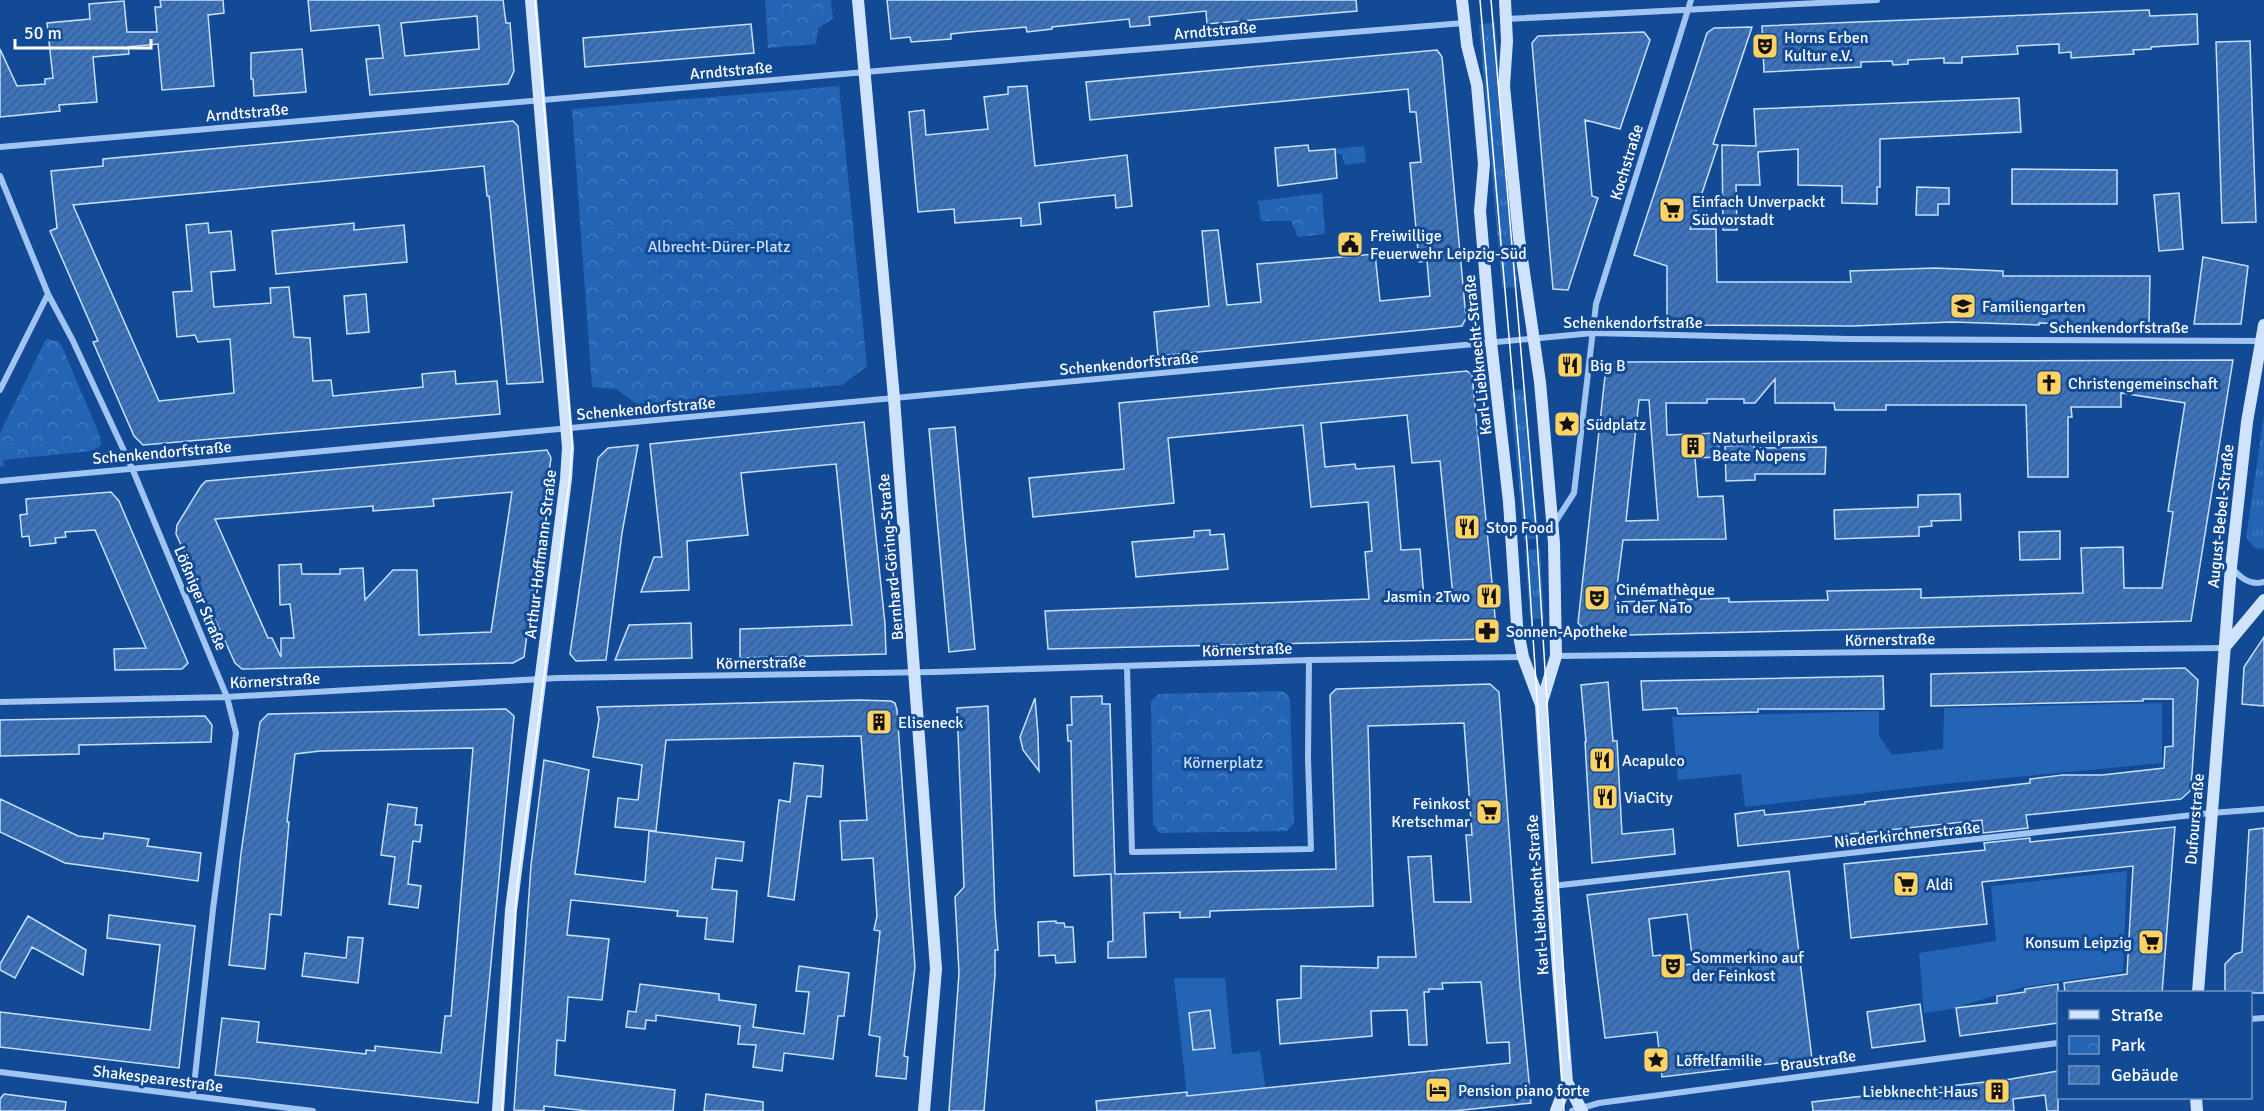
<svg xmlns="http://www.w3.org/2000/svg" width="2264" height="1111" font-family="Signika,sans-serif">
	<style>
		.grass { fill: url(#grass-tufts) }
		.park { fill: url(#park-crowns) }
		.garden { fill: #2464b5 }
		.building { fill: url(#building-hatch); stroke: #c9e0fd; stroke-width: 1.5; fill-rule: evenodd }
		.lines { fill: none; stroke-linecap: round; stroke-linejoin: round }
		.street { stroke: #a1c5f3; stroke-width: 6 }
		.secondary { stroke: #d0e3fd; stroke-width: 12 }
		.tram { stroke: #fff; stroke-width: 1.5 }
		.labels { text-anchor: middle; stroke-width: 6; stroke-linejoin: round; paint-order: stroke }
		.street-label { font-size: 16px; fill: #fff; stroke: #124a95 }
		.poi-label { font-size: 16px; fill: #fff; stroke: #124a95; text-anchor: start }
		.park-label { font-size: 16px; fill: #c9e0fd; stroke: #124a95 }
	</style>
	<defs>
		<pattern id="grass-tufts" width="24" height="20" patternUnits="userSpaceOnUse" patternTransform="scale(1.5)"><rect width="24" height="20" fill="#2464b5"/><path d="M3 7l-1-3M5 7V3M7 7l1-3M15 17l-1-3M17 17v-4M19 17l1-3" fill="none" stroke="#457bc0"/></pattern>
		<pattern id="park-crowns" width="20" height="18" patternUnits="userSpaceOnUse" patternTransform="scale(1.5)"><rect width="20" height="18" fill="#2464b5"/><path d="M2 6a3 3 0 1 1 6 0M12 15a3 3 0 1 1 6 0" fill="none" stroke="#457bc0"/></pattern>
		<pattern id="building-hatch" width="6" height="6" patternUnits="userSpaceOnUse" patternTransform="scale(1.5)"><rect width="6" height="6" fill="#3a73be"/><path d="M-1 1l2-2M0 6l6-6M5 7l2-2" fill="none" stroke="#445e7f"/></pattern>
	</defs>
	<rect width="100%" height="100%" fill="#124a95"/>
	<!-- grass -->
	<path class="grass" d="M1495 23 1518 287 1502 288 1479 24Z
		M1364 146 1366 162 1345 165 1342 154H1335V149Z
		M1525 389 1539 538 1524 540 1510 390Z
		M2264 415V549L2255 548 2246 538Z
		M1540 549 1544 619H1530L1525 550Z"/>
	<!-- park -->
	<path class="park" d="M765 0H831L833 18 818 29 816 44 768 48Z
		M839 86 867 366 842 385 637 404 616 389 592 387 572 109Z
		M1322 193 1325 234 1298 237 1291 221H1261L1258 201Z
		M46 339 57 341 61 344 100 436 101 446 91 451 3 460 4 466H0V433Z
		M1283 691 1290 698 1294 823 1287 831 1160 833 1153 825 1151 701 1159 694Z"/>
	<!-- garden -->
	<path class="garden" d="M2162 703V763L1934 785 1745 807 1741 774 1678 780 1672 717 1879 711V736L1892 755 1943 749 1944 708Z
		M2127 871 2123 972 2023 987 1951 1009 1924 1013 1919 953 1996 941 1991 886Z
		M1174 978H1225L1232 1054 1260 1051 1266 1091 1251 1089 1187 1096Z"/>
	<!-- building -->
	<path class="building" d="M160 0H223L224 13 208 15 214 86 162 90 158 44 128 47 129 54 93 57 97 102 59 105 60 111 0 117V49L17 86 45 84V79L53 78 47 23 90 19 89 4 124 1 127 32H157L155 7H161Z
		M308 0H503L506 23H510L514 71 508 84 370 95 366 59 383 58 379 25 311 31ZM477 16 479 49 405 56 401 23Z
		M887 0H1356L1357 11 1207 24 1206 11 1149 17 1150 25 1130 27 1129 19 1052 27V29L1027 32 1026 27 969 32 951 34V39L911 42 910 37 891 39Z
		M2149 10 2150 16 2197 14 2198 44 2151 47V49L2133 50 2134 54 2071 58V52L2059 53V44L2017 46 2018 54 1962 57V63H1944V58L1908 60V64L1893 65 1892 61 1861 62V67L1764 72 1762 26Z
		M751 24 754 53 585 67 583 38Z
		M1752 27 1713 144 1718 145 1690 229H1716L1717 282H1851L1850 271 1935 268 2003 271V276H2150L2149 325 2039 323V325L1952 322 1852 326 1667 325V266L1634 255 1707 33 1714 28Z
		M1644 32 1650 40 1620 129 1585 120 1592 196 1598 198 1568 290 1553 289 1532 43 1538 36Z
		M2250 41 2256 222 2222 223 2216 42Z
		M302 49 306 92 254 96 253 79H251V53Z
		M1437 50 1442 57 1465 307 1466 318 1462 326 1158 356 1154 312 1209 306 1202 231 1218 230 1227 305 1261 302 1257 264 1375 254 1380 301 1430 296 1427 261 1419 262 1410 163 1421 162 1416 112H1410L1408 89 1090 120 1086 82Z
		M1027 86 1035 166 1127 155 1132 206 1116 208 1115 195 1039 203 1041 224 1021 226V218L955 223 954 209 918 212 909 112 924 110 926 135 988 129 984 97 1008 94V87Z
		M2019 98 2021 132 1880 139V187H1877V204L1842 203V186L1798 185V149L1758 152 1760 185H1736L1737 230H1723L1722 145 1756 146 1754 109Z
		M513 121 518 126 543 382 507 384 489 196H487L484 166 73 205 159 401 234 393 230 339 198 342 195 335 177 337 173 292 192 291 186 225 208 223 209 233 231 231 235 270 211 272 214 307 271 303 270 288 289 287 294 337 310 338 313 381 331 380 333 396 423 387 422 374 455 371 456 384 497 381 500 414 143 445 134 436 93 342 98 341 50 231 57 228 51 171 103 166V159Z
		M1308 145 1309 151 1335 149 1337 178 1278 186 1275 148Z
		M2012 169 2117 170V204H2012Z
		M1917 187 1949 188V204H1938V215H1916Z
		M2179 193 2183 249 2159 251 2154 195Z
		M354 223V230L404 225 407 262 276 274 272 231Z
		M2203 257 2248 266 2241 324H2194Z
		M366 294 369 332 347 334 344 296Z
		M2233 360 2191 621 1587 636V632L1578 623 1606 367 1612 362ZM1775 379V403H1834L1835 410H1886V405H2026L2028 477H2068V417H2072L2071 407H2121V393L2185 403 2168 511 2173 512 2162 588H2124L2123 547 2081 548 2083 593 1921 598V589L1827 591 1828 600 1729 602V598L1615 602 1623 540 1726 539 1723 496 1698 497 1695 458 1719 457 1718 433 1667 435 1666 403H1707V399H1744V403H1755ZM1639 400H1649L1658 520 1626 521Z
		M1467 371 1472 375 1493 593 1496 630 1487 639 1048 649 1045 611 1369 599 1365 552 1372 551 1368 502 1311 507 1303 425 1168 438 1174 503 1033 517 1029 478 1124 469 1119 403ZM1407 415 1412 463 1440 461 1453 596 1424 598 1420 549 1401 550 1394 466 1356 469 1355 464 1325 467 1321 423Z
		M864 422 885 624 886 654 740 658V629L852 625 836 464 741 473 748 535 687 541 689 590 641 592 654 557H662L650 444Z
		M955 427 975 649 949 652 929 429Z
		M638 445 622 533 606 660 576 661 570 654 598 458 608 448Z
		M1754 445V448L1826 447 1825 474H1755V480L1726 481 1725 446Z
		M547 450 551 458 524 657 513 663 242 669 235 663 176 534 177 525 201 486 206 481ZM512 492 491 632 419 635 417 570H393L365 600 363 568 340 569V574H302L301 564 279 565 280 605 290 604 294 638H281V657L272 638H268L215 519 373 506V511L434 506 433 499Z
		M111 492 119 501 188 663 182 669 115 670 114 649 146 648 95 530 65 532 66 537 55 538 56 543 30 546 29 536 22 537 20 515 27 514 26 499Z
		M1960 494 1961 520 1931 521 1932 526 1919 527V536L1835 539 1834 510 1918 507V495Z
		M1210 530V535L1224 534 1228 569 1136 577 1132 542 1194 537V531Z
		M2060 531V559L2020 560 2019 532Z
		M691 623 692 658 615 660 629 625Z
		M2264 637V706L2242 704 2244 667Z
		M2185 668 2198 680 2192 774 2190 791 2181 799 2026 815 2028 828 1983 833 1982 820 1738 846 1735 814 1764 810 1765 815 1832 808 1865 804V802L2030 783V779L2063 775H2102L2164 768 2165 747 2173 746V699H2143V701L1931 706V674Z
		M1883 676 1884 709H1758V712L1678 714 1677 708 1643 710 1641 681Z
		M1608 682 1613 741H1617L1622 834 1673 829 1675 854 1592 863 1585 742H1586L1581 685Z
		M1490 684 1499 692 1520 986 1531 1103 1453 1111H1097L1096 1101 1187 1092V1096L1510 1063 1509 1042 1487 1043 1481 982 1442 983 1443 989H1429V992H1424L1427 1045H1409L1407 1010 1371 1011 1372 1036 1280 1044 1277 1000 1301 998V966L1378 968V957H1416L1408 857 1431 856 1434 902H1471L1466 835H1472L1464 723 1368 726 1373 906 1210 911V917L1180 918V912L1144 913 1146 957 1108 958V942L1113 941 1111 874 1074 876 1071 741H1068L1067 725H1072L1071 697 1102 696V704H1110L1115 874 1336 869 1330 695 1336 689Z
		M1035 698 1038 734 1039 771 1023 750 1020 737Z
		M859 700 891 701 895 703 897 710 915 967 904 1056 908 1057 906 1079 876 1076 880 1037 869 1035 880 931 874 930 877 916 873 858 842 860 840 821 867 820 861 736 666 740 656 831 615 827 618 798 638 800 642 765 593 757 599 719 597 707Z
		M988 706 995 913 998 950H995V975L984 1111H949L959 973 955 897 964 887 957 708Z
		M506 709 514 716 478 1103 215 1075 222 1018 259 1022 257 1042 366 1054V1050L375 1051V1046L441 1053 445 1016H451L473 748 320 751 295 754 287 822H289L281 915 270 914 265 969 229 965 241 853 260 722 268 714Z
		M205 716 212 725 211 742 79 745V754L0 756V720Z
		M544 760 589 770 575 874 645 882 649 831 744 842 742 861 716 858 712 889 737 891 733 942 705 939 707 918 677 916 678 911 571 900 567 935 609 939 602 1000 568 997 565 1041 557 1040 555 1075 675 1090 673 1111H588L544 1106V1111L514 1110 531 865Z
		M794 763 823 766 821 797 807 796 794 900 768 896 779 800 790 802Z
		M0 799 78 836 103 839 104 833 149 839 147 846 201 853 198 881 65 863 0 832Z
		M388 804 417 808 415 825H422L420 842 413 841 408 884 421 886 418 908 389 904 395 857 381 855Z
		M2175 827 2162 993H2065L2064 983 2127 974 2133 866 1982 882 1987 924 1851 938 1844 864 1985 850 1984 843 2030 838V842Z
		M2264 828V993H2225V964L2235 954 2242 952 2249 830Z
		M1789 871 1812 1059 1662 1077 1657 1032 1605 1038 1587 895ZM1687 914 1693 964 1662 967 1661 955 1653 956 1649 919Z
		M109 915 195 926 179 1068 0 1047V1012L150 1030 160 945 107 938Z
		M28 916 86 950 83 975 32 947 15 978 0 970V964Z
		M1056 921V923H1064L1065 927H1073L1075 962 1056 963 1055 955 1039 956 1038 922Z
		M348 937 363 938 358 983 302 976 305 953 346 958Z
		M799 966 849 973 844 1016H838L833 1059 784 1053 782 1071 753 1067 756 1045 738 1044 740 1026 656 1015V1021L646 1020 645 1029 626 1027 628 1011 636 1012 640 984 719 994V1000L756 1005 753 1027 804 1034 809 992 796 991Z
		M2058 984V1023L1960 1036 1956 1008 1997 1003V996L2025 992V989Z
		M1920 1004 1925 1041 1872 1048 1867 1012Z
		M1210 1010 1215 1048 1193 1050 1189 1013Z
		M2058 1071V1111H2047L2045 1095 2013 1099 2014 1111H1813L1812 1102 2011 1079Z
		M4 1094 66 1102 65 1111H0V1099Z
		M706 1094 763 1102V1111H704Z"/>
	<g class="lines">
		<!-- street -->
		<path class="street" d="M1507 19 1877 0
			M0 147 900 69 1464 23
			M0 176 48 294 73 341 132 468 227 697 236 733 213 909 193 1095
			M0 390 48 294
			M0 481 1593 333 1848 339 2263 341
			M1554 524 1574 493 1596 304 1691 0
			M2231 567C2240 577 2249 586 2264 582
			M1556 656 2224 648
			M1127 667 1132 852 1311 849 1308 758 1309 660
			M0 702 227 697 558 678 934 672 1309 660 1522 657
			M1552 886 2211 813 2264 809
			M2250 1019 2264 1018
			M0 1072 313 1111
			M1572 1111 1599 1103 2058 1043"/>
		<!-- secondary -->
		<path class="secondary" d="M858 0 894 398 936 969 924 1111
			M1462 0 1467 45 1477 85 1484 164 1480 211 1491 342 1509 502 1517 625 1523 657 1541 705 1556 943 1567 1082 1582 1111
			M1505 0 1507 41 1504 86 1519 238 1540 382 1554 543 1556 656 1541 705
			M2224 648 2264 600
			M2198 992 2231 567 2247 422 2264 325
			M2196 1098 2197 1111
			M498 1111 511 910 566 479 568 448 531 0
			M1556 1111 1567 1082"/>
		<!-- tram -->
		<path class="tram" d="M1480 0 1527 545 1564 1111
			M1491 0 1537 539 1569 1060
			M502 1111 517 887 570 474 572 443 535 0"/>
	</g>
	<!-- icons -->
	<defs>
		<symbol id="theatre-square" viewBox="-11 -11 22 22"><rect x="-9" y="-9" width="18" height="18" rx="4" fill="#ffd363" stroke="#124a95"/><path d="M-5-5.5Q0-4 5-5.5V0Q5 5 0 6Q-5 5-5 0ZM-3.3-2.5H-1v1.5H-3.3ZM1-2.5H3.3v1.5H1ZM-2.8 1Q0 5.5 2.8 1Z" fill="#111"/></symbol>
		<symbol id="supermarket-square" viewBox="-11 -11 22 22"><rect x="-9" y="-9" width="18" height="18" rx="4" fill="#ffd363" stroke="#124a95"/><path d="M-6-5.5h2.5l.6 2H6L4.5 2H-2.5L-4.4-4H-6ZM-1.5 3.2a1.3 1.3 0 1 0 .1 0ZM3 3.2a1.3 1.3 0 1 0 .1 0Z" fill="#111"/></symbol>
		<symbol id="civic-square" viewBox="-11 -11 22 22"><rect x="-9" y="-9" width="18" height="18" rx="4" fill="#ffd363" stroke="#124a95"/><path d="M-.6-6.5H3V-4.5H.6V-3L4-1V1h2V6H-6V1h2V-1L-.6-3ZM-1.2 2.5V6h2.4V2.5Z" fill="#111"/></symbol>
		<symbol id="school-square" viewBox="-11 -11 22 22"><rect x="-9" y="-9" width="18" height="18" rx="4" fill="#ffd363" stroke="#124a95"/><path d="M0-5L7-2L0 1L-7-2ZM-4 1L0 2.5L4 1V4Q0 6-4 4Z" fill="#111"/></symbol>
		<symbol id="restaurant-square" viewBox="-11 -11 22 22"><rect x="-9" y="-9" width="18" height="18" rx="4" fill="#ffd363" stroke="#124a95"/><path d="M-5-6h1v4h1v-4h1v4h1v-4h1v5L-1.5 .5V6h-2V.5L-5-1ZM5-6V6H3V1.5H1.5Q1.5-4 5-6Z" fill="#111"/></symbol>
		<symbol id="church-square" viewBox="-11 -11 22 22"><rect x="-9" y="-9" width="18" height="18" rx="4" fill="#ffd363" stroke="#124a95"/><path d="M-1.2-6h2.4v3.5h3.3v2.4h-3.3V6h-2.4V-.1h-3.3v-2.4h3.3Z" fill="#111"/></symbol>
		<symbol id="sight-square" viewBox="-11 -11 22 22"><rect x="-9" y="-9" width="18" height="18" rx="4" fill="#ffd363" stroke="#124a95"/><path d="M0-6L1.8-2.2L6-1.7L2.9 1.2L3.7 5.4L0 3.3L-3.7 5.4L-2.9 1.2L-6-1.7L-1.8-2.2Z" fill="#111"/></symbol>
		<symbol id="building-square" viewBox="-11 -11 22 22"><rect x="-9" y="-9" width="18" height="18" rx="4" fill="#ffd363" stroke="#124a95"/><path d="M-4-6H4V6H1V3H-1V6H-4ZM-2.5-4.3h1.7v1.8h-1.7ZM.8-4.3h1.7v1.8H.8ZM-2.5-1h1.7V.8h-1.7ZM.8-1h1.7V.8H.8Z" fill="#111"/></symbol>
		<symbol id="pharmacy-square" viewBox="-11 -11 22 22"><rect x="-9" y="-9" width="18" height="18" rx="4" fill="#ffd363" stroke="#124a95"/><path d="M-2-6h4v4h4v4h-4v4h-4v-4h-4v-4h4Z" fill="#111"/></symbol>
		<symbol id="hotel-square" viewBox="-11 -11 22 22"><rect x="-9" y="-9" width="18" height="18" rx="4" fill="#ffd363" stroke="#124a95"/><path d="M-6-4.5h1.5V1H6V5H4.5V3h-9V5H-6ZM-4 0a1.8 1.8 0 1 1 3.6 0ZM.5 0V-2.5h3Q6-2.5 6 0Z" fill="#111"/></symbol>
	</defs>
	<g fill-rule="evenodd">
		<use href="#theatre-square" x="1750" y="31" width="30" height="30"/>
		<use href="#supermarket-square" x="1657" y="195" width="30" height="30"/>
		<use href="#civic-square" x="1335" y="229" width="30" height="30"/>
		<use href="#school-square" x="1948" y="291" width="30" height="30"/>
		<use href="#restaurant-square" x="1555" y="350" width="30" height="30"/>
		<use href="#church-square" x="2034" y="368" width="30" height="30"/>
		<use href="#sight-square" x="1552" y="409" width="30" height="30"/>
		<use href="#building-square" x="1678" y="431" width="30" height="30"/>
		<use href="#restaurant-square" x="1452" y="512" width="30" height="30"/>
		<use href="#restaurant-square" x="1474" y="581" width="30" height="30"/>
		<use href="#theatre-square" x="1582" y="583" width="30" height="30"/>
		<use href="#pharmacy-square" x="1472" y="616" width="30" height="30"/>
		<use href="#building-square" x="864" y="707" width="30" height="30"/>
		<use href="#restaurant-square" x="1587" y="745" width="30" height="30"/>
		<use href="#restaurant-square" x="1590" y="782" width="30" height="30"/>
		<use href="#supermarket-square" x="1474" y="797" width="30" height="30"/>
		<use href="#supermarket-square" x="1891" y="869" width="30" height="30"/>
		<use href="#supermarket-square" x="2136" y="927" width="30" height="30"/>
		<use href="#theatre-square" x="1658" y="951" width="30" height="30"/>
		<use href="#sight-square" x="1641" y="1045" width="30" height="30"/>
		<use href="#hotel-square" x="1423" y="1075" width="30" height="30"/>
		<use href="#building-square" x="1982" y="1076" width="30" height="30"/>
	</g>
	<g class="labels">
		<!-- street labels -->
		<g class="street-label">
			<text transform="translate(1215 30) rotate(-5)" y="6">Arndtstraße</text>
			<text transform="translate(731 70) rotate(-5)" y="6">Arndtstraße</text>
			<text transform="translate(247 112) rotate(-5)" y="6">Arndtstraße</text>
			<text transform="translate(1626 162) rotate(-73)" y="6">Kochstraße</text>
			<text x="1633" y="328">Schenkendorfstraße</text>
			<text x="2119" y="333">Schenkendorfstraße</text>
			<text transform="translate(1477 355) rotate(-96)" y="6">Karl-Liebknecht-Straße</text>
			<text transform="translate(1129 363) rotate(-5)" y="6">Schenkendorfstraße</text>
			<text transform="translate(646 408) rotate(-5)" y="6">Schenkendorfstraße</text>
			<text transform="translate(162 452) rotate(-5)" y="6">Schenkendorfstraße</text>
			<text transform="translate(2220 516) rotate(-84)" y="6">August-Bebel-Straße</text>
			<text transform="translate(540 554) rotate(-83)" y="6">Arthur-Hoffmann-Straße</text>
			<text transform="translate(890 557) rotate(-95)" y="6">Bernhard-Göring-Straße</text>
			<text transform="translate(201 598) rotate(67)" y="6">Lößniger Straße</text>
			<text transform="translate(1890 639) rotate(-1)" y="6">Körnerstraße</text>
			<text transform="translate(1247 649) rotate(-2)" y="6">Körnerstraße</text>
			<text transform="translate(761 662) rotate(-1)" y="6">Körnerstraße</text>
			<text transform="translate(275 680) rotate(-3)" y="6">Körnerstraße</text>
			<text transform="translate(2194 819) rotate(-85)" y="6">Dufourstraße</text>
			<text transform="translate(1907 834) rotate(-6)" y="6">Niederkirchnerstraße</text>
			<text transform="translate(1537 895) rotate(-94)" y="6">Karl-Liebknecht-Straße</text>
			<text transform="translate(1818 1060) rotate(-8)" y="6">Braustraße</text>
			<text transform="translate(158 1078) rotate(7)" y="6">Shakespearestraße</text>
		</g>
		<!-- poi labels -->
		<g class="poi-label">
			<text x="1784" y="43">Horns Erben<tspan x="1784" dy="18">Kultur e.V.</tspan></text>
			<text x="1692" y="207">Einfach Unverpackt<tspan x="1692" dy="18">Südvorstadt</tspan></text>
			<text x="1370" y="241">Freiwillige<tspan x="1370" dy="18">Feuerwehr Leipzig-Süd</tspan></text>
			<text x="1982" y="312">Familiengarten</text>
			<text x="1590" y="371">Big B</text>
			<text x="2068" y="389">Christengemeinschaft</text>
			<text x="1586" y="430">Südplatz</text>
			<text x="1712" y="443">Naturheilpraxis<tspan x="1712" dy="18">Beate Nopens</tspan></text>
			<text x="1486" y="533">Stop Food</text>
			<text x="1616" y="595">Cinémathèque<tspan x="1616" dy="18">in der NaTo</tspan></text>
			<text x="1470" y="602" text-anchor="end">Jasmin 2Two</text>
			<text x="1506" y="637">Sonnen-Apotheke</text>
			<text x="898" y="728">Eliseneck</text>
			<text x="1622" y="766">Acapulco</text>
			<text x="1624" y="803">ViaCity</text>
			<text x="1470" y="809" text-anchor="end">Feinkost<tspan x="1470" dy="18">Kretschmar</tspan></text>
			<text x="1926" y="890">Aldi</text>
			<text x="2132" y="948" text-anchor="end">Konsum Leipzig</text>
			<text x="1692" y="963">Sommerkino auf<tspan x="1692" dy="18">der Feinkost</tspan></text>
			<text x="1676" y="1066">Löffelfamilie</text>
			<text x="1458" y="1096">Pension piano forte</text>
			<text x="1978" y="1097" text-anchor="end">Liebknecht-Haus</text>
		</g>
		<!-- park labels -->
		<g class="park-label">
			<text x="719" y="252">Albrecht-Dürer-Platz</text>
			<text x="1223" y="768">Körnerplatz</text>
		</g>
	</g>
	<!-- legend -->
	<rect x="2057" y="991" width="195" height="108" fill="#124a95" stroke="#7192bf" stroke-width="1.5"/>
	<rect x="2069" y="1010" width="30" height="9" fill="#d0e3fd" stroke="#7192bf" stroke-width="1.5"/>
	<text x="2111" y="1021" font-size="18" fill="#ffffff">Straße</text>
	<rect x="2069" y="1036" width="30" height="18" fill="url(#park-crowns)" stroke="#7192bf" stroke-width="1.5"/>
	<text x="2111" y="1051" font-size="18" fill="#ffffff">Park</text>
	<rect x="2069" y="1066" width="30" height="18" fill="url(#building-hatch)" stroke="#7192bf" stroke-width="1.5"/>
	<text x="2111" y="1081" font-size="18" fill="#ffffff">Gebäude</text>
	<!-- scale -->
	<path d="M15 39v9h136v-9" fill="none" stroke="#ffffff" stroke-width="3"/>
	<text x="24" y="39" font-size="18" fill="#ffffff" stroke="#124a95" stroke-width="4.5" paint-order="stroke">50 m</text>
</svg>
